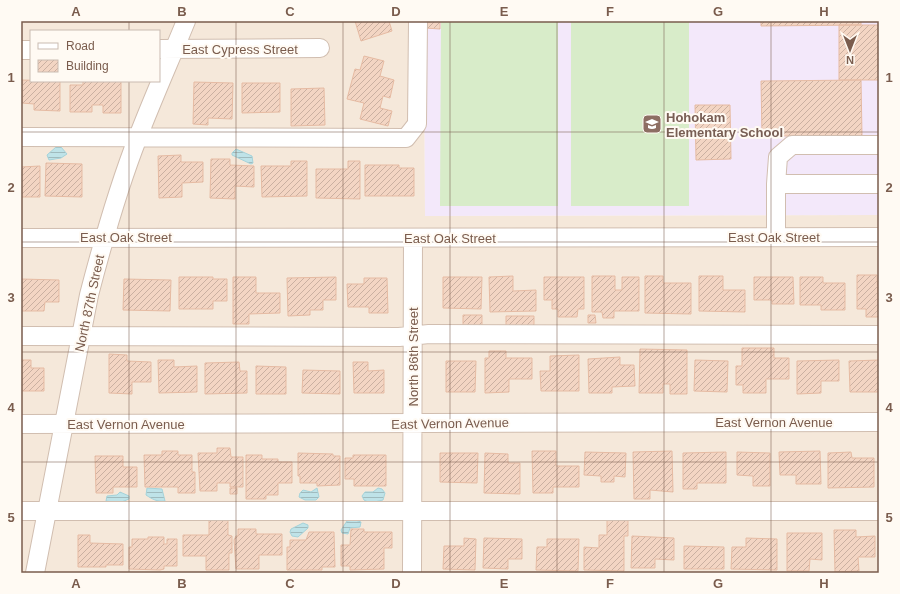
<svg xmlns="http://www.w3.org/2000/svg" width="900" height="594" font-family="Helvetica,sans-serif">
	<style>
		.residential { fill: #f5e8da; fill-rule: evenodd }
		.education { fill: #f3e8fa }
		.garden { fill: #d8ecc9 }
		.water { fill: url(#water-rules); stroke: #a5d3da }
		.building { fill: url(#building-hatch); stroke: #e6bba3 }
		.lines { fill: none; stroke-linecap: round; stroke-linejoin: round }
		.minor-casing { stroke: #d1beb0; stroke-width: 20 }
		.minor { stroke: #fff; stroke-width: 18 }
		.grid { fill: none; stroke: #7a5c4d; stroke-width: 1; stroke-opacity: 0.55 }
		.labels { text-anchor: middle; stroke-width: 4; stroke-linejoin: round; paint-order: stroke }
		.street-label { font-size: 13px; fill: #7a5c4d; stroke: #fffaf3 }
		.education-label { font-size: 13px; font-weight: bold; fill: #785e54; stroke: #fffaf3; text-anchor: start }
		.neatline { fill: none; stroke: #7a5c4d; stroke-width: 1.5 }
		.grid-label { font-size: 13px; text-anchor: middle; font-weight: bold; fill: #7a5c4d }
	</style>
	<defs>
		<pattern id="water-rules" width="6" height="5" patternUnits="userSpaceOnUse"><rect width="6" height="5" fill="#bfe3e8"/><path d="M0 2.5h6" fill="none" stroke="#a0bbbe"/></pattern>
		<pattern id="building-hatch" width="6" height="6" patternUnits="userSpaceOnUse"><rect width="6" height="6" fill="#f3d5c3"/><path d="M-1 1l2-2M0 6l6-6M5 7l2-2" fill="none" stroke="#cab0a1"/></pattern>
	</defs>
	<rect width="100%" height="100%" fill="#fdf6ec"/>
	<!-- residential -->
	<path class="residential" d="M21 21H424L425 216 879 215V573H21ZM31 31H159V81H31Z"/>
	<!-- education -->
	<path class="education" d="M424 21H879V215L425 216Z"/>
	<!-- garden -->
	<path class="garden" d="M571 21 689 22V206H571Z
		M441 22H558V206H440Z"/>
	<!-- water -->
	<path class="water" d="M56 147H61L67 154 61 158 49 160 47 155Z
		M236 149 252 156 253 163 251 164 232 155V153Z
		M147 488 162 489 165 501C157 502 152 499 146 495Z
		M317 488 319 497 316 500H305L299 497 300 493 303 490 311 492Z
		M378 488 382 489 385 493 383 500 370 503 364 500 362 496 365 492H373Z
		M120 492 129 496V499L119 503 106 501 107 496 117 495Z
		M355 520 361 522 360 527 350 528 348 534 342 533 341 530 347 521Z
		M303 523 308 525V528L298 537 292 536 290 532 291 529Z"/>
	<!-- building -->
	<path class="building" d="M355 21H389L392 31 361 41Z
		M426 21H440V29L425 28Z
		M761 21H861V25L761 26Z
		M839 25H879V80H839Z
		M364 56 384 61 380 76 394 80 390 98 383 96 380 108 392 111 388 126 360 119 364 103 347 99 355 69 360 70Z
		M22 80 60 81V111L34 110V104L22 103Z
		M861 80 862 136H762L761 81Z
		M83 81H121V113H103V105H92V112H70V85H83Z
		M194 82 233 83 232 119 208 118V125L193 124Z
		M242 83H280V112L242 113Z
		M324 88 325 125 291 126V89Z
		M695 105H730L731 159 696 160Z
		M181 155V162H203V182L182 183V197L159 198 158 156Z
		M211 159H230V165L254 166V187L235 186V199L210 198Z
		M291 161H307V196L262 197 261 166H291Z
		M348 161H360V199L316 198V169H348Z
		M46 163 82 164V197L45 196Z
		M365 165H399V168H414V196H365Z
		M40 166V197H21V167Z
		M857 275H877L879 317H866V309H857Z
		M513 276V291L536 290V311L490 312 489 277Z
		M592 276H615V290H622V277H639V311H614V318H603L602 312H592Z
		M645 276H663V283H691V314L645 313Z
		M699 276H723V290H745V312L699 311Z
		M179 277H213V279H227V301H213V309H179Z
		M233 277H256V293H280V313L249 314V324H233Z
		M336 277V300H323V310H310V315L288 316 287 278Z
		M443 277H482L481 309 443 308Z
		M544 277H584V309H578L577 317H558V309H552V300H544Z
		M754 277H793L794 304H772V300H754Z
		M800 277H823V283H845V310H821V305H800Z
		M364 278H387L388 313H369V307H348L347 284H364Z
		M21 279 59 280V302H45L44 311H21Z
		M124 279 171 280 170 311 123 310Z
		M463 315H482V328H463Z
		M588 315H595L596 323H588Z
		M506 316H534V327H506Z
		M742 348H774V358H789V379H766V393H743V385H736V366H742Z
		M640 349 687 350V394H670V384H663V393H639Z
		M489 351H506V358H532V379H509V392L485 393V358H489Z
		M109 354 127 355V361L151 362V382H132V394L109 393Z
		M579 355V391H541L540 371H550V356Z
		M620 357V365H634L635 386 612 387V393H589L588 359Z
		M21 360H31V368H44V391H21Z
		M158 360H174V367L197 366V392L159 393Z
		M695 360 728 361 727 392 694 391Z
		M839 360V381H821V393L797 394V361Z
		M879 360V392H850L849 361Z
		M446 361H476L475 392H446Z
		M239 362 240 371H247V393L205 394V363Z
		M353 362H368V371L384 370V393H354Z
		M256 366 286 367V394H256Z
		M303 370 340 371V394L302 393Z
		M217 448H230L231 457H243V487H230V483H217V491H200L198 453H217Z
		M162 451H178V455H192V472H195V493H178V487H145L144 455H162Z
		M532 451H556V466H579V487H553V493H533Z
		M672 451 673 492 650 490V499H634L633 452Z
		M820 451 821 484H796V475H780L779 452Z
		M585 452 626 453 625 477 614 476V482H601V476L584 475Z
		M726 452V483H697V489H683V453Z
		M737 452 770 453V486H753V476L737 475Z
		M851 452 852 458H874V487L828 488V453Z
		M298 453 333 454V456H340V485L317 486V483H300V476H298Z
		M440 453H478L477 483 440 482Z
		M485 453 508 454V463H520V494L484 493Z
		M246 455H262V459H278V462H292V483H278V495H266V499H246Z
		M353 455H386V486H354V479H345V458H353Z
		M95 456H123V467H137V487H113V493H96Z
		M230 488H237V494H230Z
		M607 518H628V536H624V571L584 570V547L599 548V535H607Z
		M209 520H228V535L232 536V553H229V570H206V556H183V535H209Z
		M238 529H256V534H282V555H259V569H236L234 540 236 536H238Z
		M351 529H364V532H392V548H384V569L350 570V566H341V545H350Z
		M834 530H856V537L875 536V557H858L859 571 835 572Z
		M309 532H334L335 567H322V570H287V547H290V540H306Z
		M787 533H822V560L810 559 809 571H787Z
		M78 535H90V543L123 544V565H106V567H78Z
		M632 536 674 538V560L655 559V568H631Z
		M148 537H164V544H167V539H177V566H164V569L160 570 129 569V547H132V539H148Z
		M464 538 476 539 475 570 443 569 444 546H464Z
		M484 538 522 539V559H508V569L483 568Z
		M746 538 777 539V570L731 569 732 547H746Z
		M547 539H579L578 571 536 570 537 547H547Z
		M684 546 724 547V569H684Z"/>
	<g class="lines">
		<defs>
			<path id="minor" d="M159 49 320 48
				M21 50H31
				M21 137 406 138 417 124 418 21
				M776 184H879
				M776 237V184L778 157 792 145H879
				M21 238 879 237
				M21 336 399 337 429 334 879 335
				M21 424 879 422
				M21 511H879
				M35 573 89 295C103 241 118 188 138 137 153 98 170 60 186 21
				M412 573 413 238"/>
		</defs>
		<!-- minor casing -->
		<use href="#minor" class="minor-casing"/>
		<!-- minor -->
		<use href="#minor" class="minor"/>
	</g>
	<!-- grid -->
	<path class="grid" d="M129 21V31M236 21V573M343 21V573M450 21V573M557 21V573M664 21V573M771 21V573M129 81V573M21 132H879M21 242H879M21 352H879M21 462H879"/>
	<!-- icons -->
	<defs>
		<symbol id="school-square" viewBox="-11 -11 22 22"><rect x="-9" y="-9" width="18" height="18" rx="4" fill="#8d6e63" stroke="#fffaf3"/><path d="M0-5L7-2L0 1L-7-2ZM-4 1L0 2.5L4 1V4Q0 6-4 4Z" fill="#fff"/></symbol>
	</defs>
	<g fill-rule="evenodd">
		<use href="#school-square" x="641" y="113" width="22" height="22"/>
	</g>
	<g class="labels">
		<!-- street labels -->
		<g class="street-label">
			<text x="240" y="54">East Cypress Street</text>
			<text x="126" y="242">East Oak Street</text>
			<text x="774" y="242">East Oak Street</text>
			<text x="450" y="243">East Oak Street</text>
			<text transform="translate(89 303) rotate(-78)" y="5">North 87th Street</text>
			<text transform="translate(413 357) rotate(-90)" y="5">North 86th Street</text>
			<text x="774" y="427">East Vernon Avenue</text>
			<text transform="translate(450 423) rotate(-1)" y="5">East Vernon Avenue</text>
			<text x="126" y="429">East Vernon Avenue</text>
		</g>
		<!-- education labels -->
		<g class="education-label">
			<text x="666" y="122">Hohokam<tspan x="666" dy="15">Elementary School</tspan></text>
		</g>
	</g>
	<!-- border -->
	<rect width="900" height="594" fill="none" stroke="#fffaf3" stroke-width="44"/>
	<!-- legend -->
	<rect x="30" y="30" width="130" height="52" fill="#fffaf3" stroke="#cabbb1"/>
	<rect x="38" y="43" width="20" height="6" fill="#ffffff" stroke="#cabbb1"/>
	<text x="66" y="50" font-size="12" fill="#7a5c4d">Road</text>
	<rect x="38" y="60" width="20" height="12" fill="url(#building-hatch)" stroke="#cabbb1"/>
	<text x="66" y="70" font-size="12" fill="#7a5c4d">Building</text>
	<!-- north arrow -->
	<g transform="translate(850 50) rotate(180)" stroke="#fffaf3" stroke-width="3" paint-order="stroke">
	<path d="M0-3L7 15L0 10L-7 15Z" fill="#7a5c4d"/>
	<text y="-6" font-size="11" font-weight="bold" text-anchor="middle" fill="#7a5c4d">N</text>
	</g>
	<rect x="22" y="22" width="856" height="550" class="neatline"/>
	<g class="grid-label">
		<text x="76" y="16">A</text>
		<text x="182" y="16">B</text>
		<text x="290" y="16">C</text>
		<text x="396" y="16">D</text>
		<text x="504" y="16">E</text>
		<text x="610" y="16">F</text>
		<text x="718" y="16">G</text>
		<text x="824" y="16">H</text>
		<text x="11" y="82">1</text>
		<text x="889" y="82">1</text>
		<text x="11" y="192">2</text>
		<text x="889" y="192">2</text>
		<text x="11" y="302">3</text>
		<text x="889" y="302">3</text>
		<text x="11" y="412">4</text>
		<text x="889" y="412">4</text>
		<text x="11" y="522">5</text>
		<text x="889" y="522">5</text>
		<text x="76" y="588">A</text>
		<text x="182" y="588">B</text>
		<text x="290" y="588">C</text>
		<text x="396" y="588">D</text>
		<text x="504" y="588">E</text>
		<text x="610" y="588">F</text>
		<text x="718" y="588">G</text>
		<text x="824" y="588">H</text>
	</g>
</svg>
